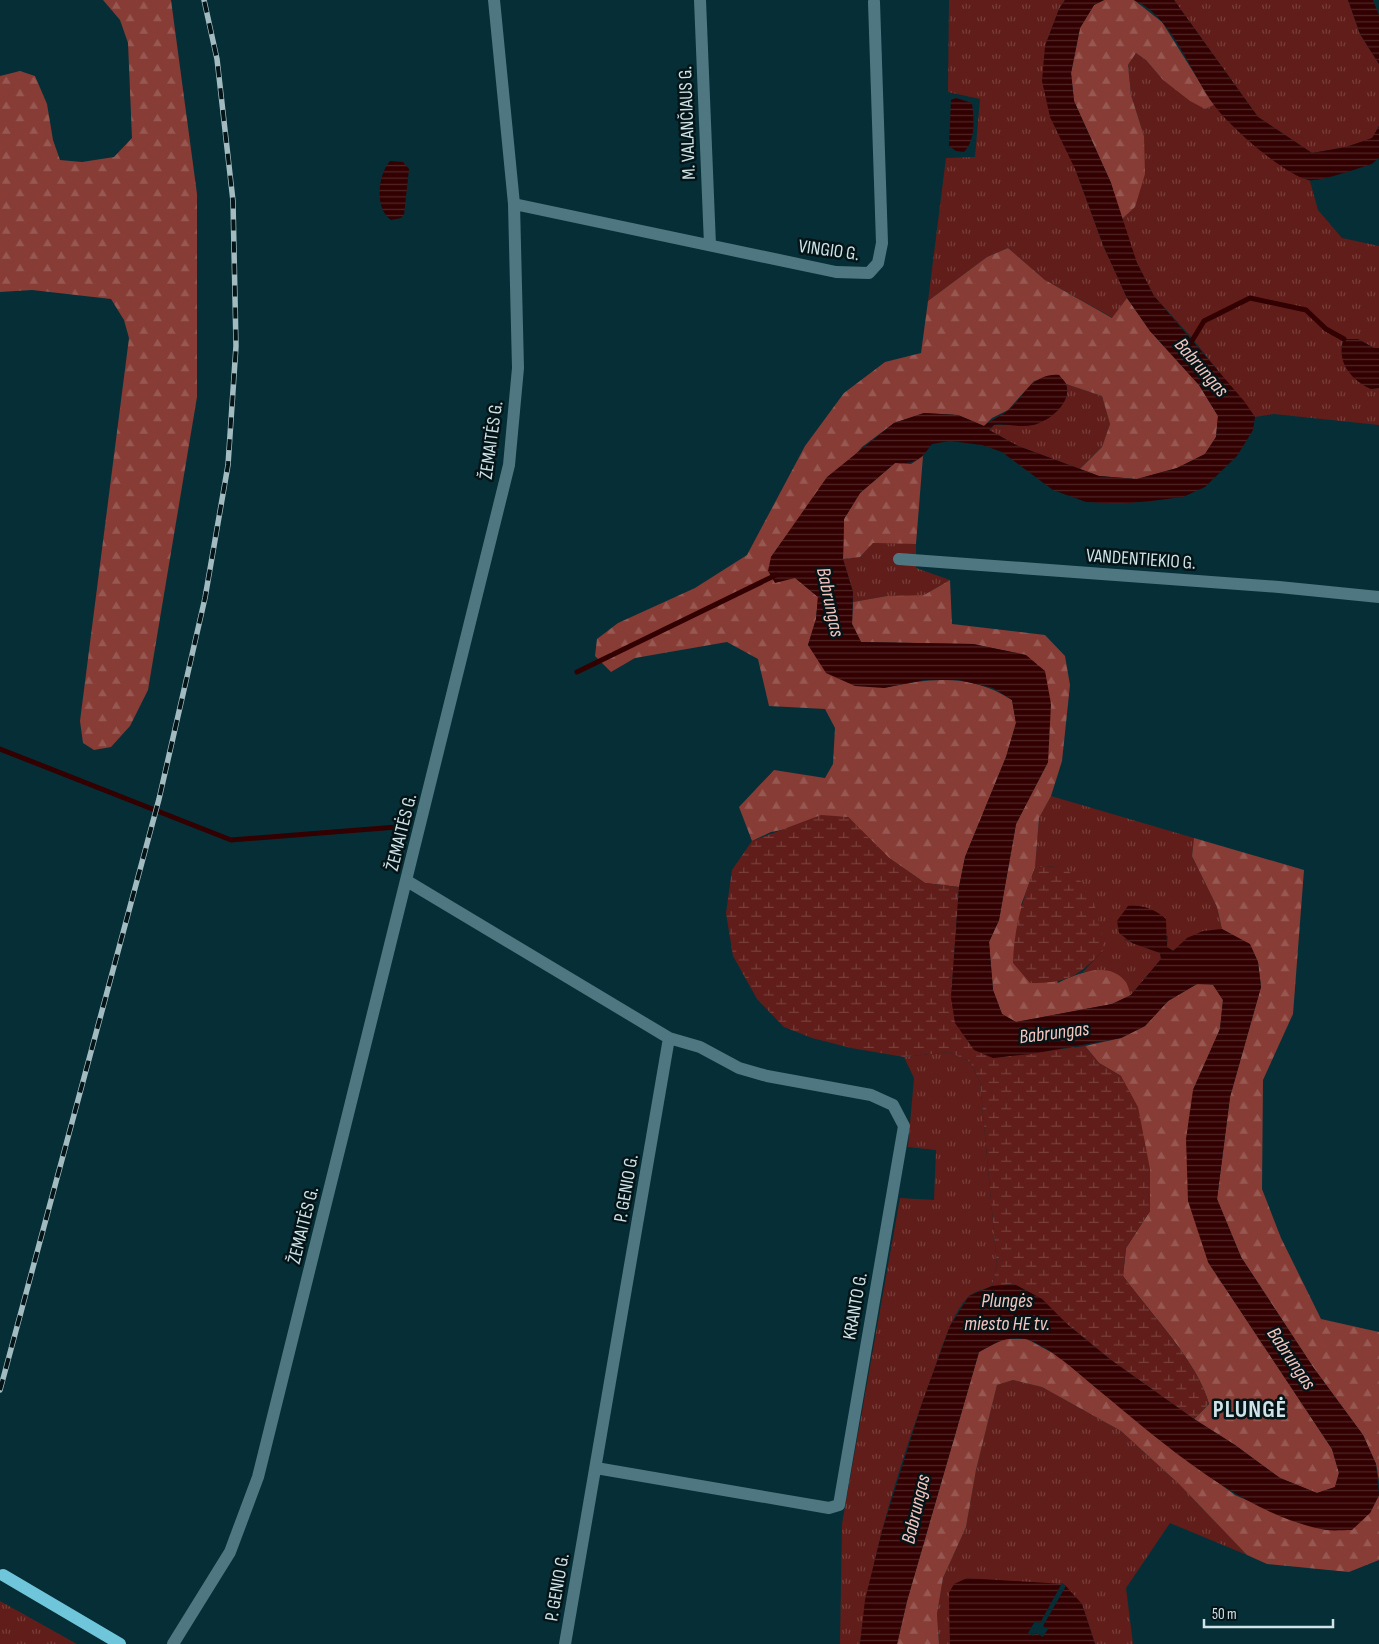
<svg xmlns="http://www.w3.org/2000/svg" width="1379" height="1644" font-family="'Sofia Sans Condensed',sans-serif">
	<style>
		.grass { fill: url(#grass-tufts) }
		.forest { fill: url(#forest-firs) }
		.wetland { fill: url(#wetland-marsh) }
		.water { fill: url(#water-rules) }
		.pier { fill: #062e36 }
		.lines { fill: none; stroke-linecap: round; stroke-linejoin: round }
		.stream { stroke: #320001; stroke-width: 5 }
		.minor { stroke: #4f7781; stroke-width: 12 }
		.major { stroke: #6fc6da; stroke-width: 12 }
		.rail-casing { stroke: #a2bbc0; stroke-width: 5.5 }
		.rail { stroke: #051417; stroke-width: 4; stroke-dasharray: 11; stroke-linecap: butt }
		.labels { text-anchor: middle; stroke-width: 5; stroke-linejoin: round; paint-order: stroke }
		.street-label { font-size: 19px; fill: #cfe3e8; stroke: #051417 }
		.water-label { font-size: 20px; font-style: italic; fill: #f5c6c0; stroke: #051417 }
		.district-label { font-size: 24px; font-weight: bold; letter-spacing: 1px; fill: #cfe3e8; stroke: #051417 }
	</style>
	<defs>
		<pattern id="grass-tufts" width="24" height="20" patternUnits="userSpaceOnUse" patternTransform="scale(1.25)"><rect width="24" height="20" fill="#611d19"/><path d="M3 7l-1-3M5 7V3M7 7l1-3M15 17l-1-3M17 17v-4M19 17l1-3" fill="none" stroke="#773e3a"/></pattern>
		<pattern id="forest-firs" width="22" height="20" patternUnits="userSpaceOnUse" patternTransform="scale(1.25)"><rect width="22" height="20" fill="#873c35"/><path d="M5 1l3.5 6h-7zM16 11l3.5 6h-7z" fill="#975852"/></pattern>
		<pattern id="wetland-marsh" width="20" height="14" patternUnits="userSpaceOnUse" patternTransform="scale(1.25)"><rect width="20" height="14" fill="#611d19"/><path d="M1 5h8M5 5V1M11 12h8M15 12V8" fill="none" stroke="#773e3a"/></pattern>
		<pattern id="water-rules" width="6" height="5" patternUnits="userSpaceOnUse" patternTransform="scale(1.25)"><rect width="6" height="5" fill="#320001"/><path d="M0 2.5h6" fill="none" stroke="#4f2526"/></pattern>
	</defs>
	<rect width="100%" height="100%" fill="#062e36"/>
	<!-- grass -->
	<path class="grass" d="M949 0H1065L1059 9 1045 46 1076 171 1103 245 1127 298 1113 318 1045 280 1008 248 987 257 928 301 946 158 975 157 980 99 948 92Z
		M1174 0H1348L1360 34 1379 64V126L1373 138 1346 147 1312 153 1258 117Z
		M1136 53 1146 60 1163 80 1205 109 1214 105C1243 135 1272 164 1310 181L1318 210 1342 238 1379 246V348H1374L1358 339H1344L1341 347 1371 389 1379 388V425L1274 414 1255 417 1192 338 1154 296 1137 263 1121 220 1135 207 1144 136 1131 95 1128 65Z
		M1066 384 1102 396 1110 424 1102 447 1080 469 1018 446 989 430 994 425H1018L1067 396Z
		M873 543 916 544V568L950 580 924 595 887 596 853 602V592L843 559 860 557Z
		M1051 796 1194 838 1192 856 1217 907 1222 929C1201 931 1189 936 1174 951L1167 947 1168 936 1124 939 1160 953 1161 959 1131 995C1120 969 1109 971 1083 972L1104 950 1056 866 1035 868 1039 818Z
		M949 1052 970 1062 980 1082 997 1265 992 1286C985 1289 973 1292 968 1297 950 1317 942 1348 933 1373 901 1459 871 1553 860 1644H840L842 1524 900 1198 934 1200 936 1150 908 1147 914 1078 904 1057Z
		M1013 1380 1042 1387 1121 1431 1179 1484 1247 1555 1170 1523 1126 1588 1133 1644H1095L1082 1604 949 1593 950 1644H939L937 1614 943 1578 966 1527 976 1470 997 1385Z
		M0 1601 77 1644H0Z"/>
	<!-- forest -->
	<path class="forest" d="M103 0H171L197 194V397L148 690 130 726 111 747 94 750 83 743 80 721 129 338 124 320 111 299 32 290 0 292V76L20 71 35 76 47 104 53 140 60 160 82 162 114 157 132 138 128 43 120 20Z
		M1104 0H1134L1162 22 1214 105 1205 109 1190 101 1163 80 1146 60 1136 53 1128 65 1131 95 1144 136 1145 174 1135 207 1121 220 1111 183 1074 101 1071 73 1080 28 1094 5Z
		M1008 248 1045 280 1112 318 1127 298 1150 331 1199 385 1218 416 1216 437 1205 454 1177 468 1137 479 1099 476 1080 469 1102 447 1110 424 1102 396 1066 384 1059 375 1034 381 1008 410 992 418 984 426 958 415 924 413 894 423 862 447 786 536 771 557 818 597 816 619 808 645 884 688C931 678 970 673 1012 700L1016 723 1006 757 965 857 959 887 925 883 889 858 848 817 771 832 752 841 739 807 774 770 825 778 833 764 835 728 825 709 769 706 758 659 727 642 635 658 611 672 595 656 597 639 618 623 695 588 747 555 805 446 844 393 885 362 921 353 928 301 987 257Z
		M923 456 916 544 873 543 860 557 843 559 844 519 860 493 895 463 911 464Z
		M950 580 952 624 1045 635 1065 656 1070 685 1062 761 1051 796 1039 818 1035 868 1021 905 1058 983C1076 974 1108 960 1125 981 1128 984 1129 991 1131 995L1112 1004 1016 1022 1002 1014 993 990 989 942 999 920 1016 824 1048 762 1026 655 973 644 861 642 852 624 853 602 887 596 924 595Z
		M1194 838 1304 870 1293 1014 1263 1080 1262 1189 1281 1238 1321 1319 1379 1332V1481L1376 1464 1363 1435 1313 1367 1241 1257 1217 1199 1230 1097 1261 987 1258 962 1250 945 1222 929 1217 907 1192 856Z
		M1197 984H1213L1223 1000 1220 1029 1193 1090 1208 1262 1332 1449 1339 1473 1335 1487 1317 1493 1280 1478 1235 1445 1194 1419 1209 1404C1198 1362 1149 1312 1123 1276L1126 1248 1150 1211 1121 1076 1099 1063 1085 1046 1121 1038 1145 1026 1168 1001Z
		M1003 1339H1027L1058 1356 1174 1450 1235 1495 1288 1518 1327 1530 1370 1513 1379 1495V1560L1349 1572 1267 1564 1247 1555 1179 1484 1121 1431 1042 1387 1013 1380 997 1385 976 1470 966 1527 943 1578 937 1614 939 1644H897L907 1601 979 1352Z"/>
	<!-- wetland -->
	<path class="wetland" d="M821 815 848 817 889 858 925 883 959 887 951 998 993 1058 1085 1046 1099 1063 1121 1076 1138 1107 1150 1169V1211L1126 1248 1123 1276C1149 1312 1198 1362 1209 1404L1194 1419 1111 1360 1067 1324 1042 1299 1014 1284 992 1286 997 1265 980 1082 970 1062 949 1052 904 1057 851 1048 812 1038 784 1027 757 999 733 956 726 913 732 870 752 841Z
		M1056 866C1095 879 1098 914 1104 950 1077 977 1068 983 1030 983L1013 963C1014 929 1022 900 1035 868Z"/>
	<!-- water -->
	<path class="water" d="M1065 0H1104L1094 5 1080 28 1071 73 1074 101 1111 183 1137 263 1154 296 1244 401 1255 417 1253 430 1237 456 1205 487 1183 497 1151 501 1119 504 1086 502 1053 490 1002 452 982 445 950 441 932 444C920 460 916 464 895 463L860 493 844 519 843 559 853 592 852 624 861 642 973 644 1026 655 1045 671 1051 704 1048 762 1016 824 999 920 989 942 993 990 1002 1014 1016 1022 1112 1004 1131 995 1161 959 1160 953 1132 943 1119 933 1117 921 1128 906C1144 905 1154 909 1166 919L1167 947 1173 951 1187 938 1203 931 1222 929 1250 944 1258 962 1261 987 1230 1097 1217 1199 1241 1257 1313 1367 1363 1435 1376 1464 1379 1495 1370 1513 1352 1530C1344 1530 1334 1531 1326 1530 1241 1515 1156 1437 1090 1383 1076 1371 1043 1342 1025 1339 1007 1336 995 1343 979 1352L907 1601 897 1644H860L865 1600 882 1531 922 1403 950 1326 969 1296 992 1286 1014 1284 1042 1299 1067 1324 1111 1360 1194 1419 1235 1445 1280 1478 1317 1493 1335 1487 1339 1473 1332 1449 1208 1262 1188 1201 1186 1139 1193 1090 1220 1029 1223 1000 1213 985 1197 984 1168 1001 1145 1026 1121 1038 1031 1054 993 1058 974 1050 955 1023 951 998 959 887 965 857 1006 757 1016 723 1012 700 993 688 959 680H924L884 688 855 686 826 673 808 645 816 619 818 597 795 578 775 583 768 571 771 557 827 477 894 423 924 413 958 415 984 426C992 419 1002 416 1010 409 1026 393 1034 373 1059 375 1061 378 1065 381 1066 384 1073 403 1048 422 1033 425 1020 428 1006 423 994 425L989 430 1018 446 1099 476 1137 479 1177 468 1205 454 1216 437 1218 416 1199 385 1150 331 1127 298 1103 245 1076 171 1050 117 1042 81 1045 46 1059 9Z
		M1134 0H1174L1258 117 1312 153 1346 147 1372 138 1379 126V158L1372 164C1359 168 1320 182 1309 180 1284 175 1229 126 1214 105 1191 74 1172 16 1134 0Z
		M1348 0H1373L1379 15V64L1360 34Z
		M956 98 972 103C974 120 976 139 964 152L956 151 949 146 951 100Z
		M390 161 403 162 409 169 404 215 401 218 391 220C374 209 378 174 390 161Z
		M1344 339H1358L1374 348H1379V388L1371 389C1352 381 1335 361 1344 339Z
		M967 1578 1064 1584 1082 1604 1095 1644H950L949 1593 954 1584Z"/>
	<!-- pier -->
	<path class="pier" d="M1062 1583 1066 1586 1043 1626 1048 1629 1043 1637 1036 1633 1033 1636 1028 1633 1035 1621 1040 1623Z"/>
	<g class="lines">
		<!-- stream -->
		<path class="stream" d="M1190 344 1204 321 1250 298 1306 310 1326 329 1344 339
			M577 672 776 575
			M0 749 231 840 397 827"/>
		<!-- minor -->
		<path class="minor" d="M700 0 710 245
			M514 204 836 272 869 273 878 263 882 243 874 2
			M899 559 1279 587 1379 597
			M407 881 669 1038 565 1644
			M596 1468 829 1508 839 1505 904 1126 893 1105 871 1095 767 1076 739 1068 700 1047 669 1038
			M173 1644 230 1552 258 1477 509 465 518 368 514 204 494 0"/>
		<!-- major -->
		<path class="major" d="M3 1575 120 1644"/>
		<defs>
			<path id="rail" d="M0 1390 159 799 205 598 228 465 236 346 233 201 217 59 204 0"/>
		</defs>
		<!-- rail casing -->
		<use href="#rail" class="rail-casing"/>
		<!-- rail -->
		<use href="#rail" class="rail"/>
	</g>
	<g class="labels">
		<!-- street labels -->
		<g class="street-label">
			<text transform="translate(686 123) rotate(-92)" y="7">M. VALANČIAUS G.</text>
			<text transform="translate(829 249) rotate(8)" y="7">VINGIO G.</text>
			<text transform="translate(490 440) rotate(-82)" y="7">ŽEMAITĖS G.</text>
			<text transform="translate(1141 558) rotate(4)" y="7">VANDENTIEKIO G.</text>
			<text transform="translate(400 832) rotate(-76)" y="7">ŽEMAITĖS G.</text>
			<text transform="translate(625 1188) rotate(-80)" y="7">P. GENIO G.</text>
			<text transform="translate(302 1225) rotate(-76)" y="7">ŽEMAITĖS G.</text>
			<text transform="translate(854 1306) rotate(-80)" y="7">KRANTO G.</text>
			<text transform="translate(556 1587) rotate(-80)" y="7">P. GENIO G.</text>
		</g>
		<!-- water labels -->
		<g class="water-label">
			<text transform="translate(1202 367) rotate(49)" y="7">Babrungas</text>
			<text transform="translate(831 602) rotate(78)" y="7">Babrungas</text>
			<text transform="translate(1054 1032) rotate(-7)" y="7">Babrungas</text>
			<text x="1007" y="1307">Plungės<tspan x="1007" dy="23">miesto HE tv.</tspan></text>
			<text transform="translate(1292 1358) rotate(56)" y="7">Babrungas</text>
			<text transform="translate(915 1509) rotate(-77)" y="7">Babrungas</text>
		</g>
		<!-- district labels -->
		<g class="district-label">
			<text x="1250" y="1417">PLUNGĖ</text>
		</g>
	</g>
	<!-- scale -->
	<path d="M1204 1619v8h129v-8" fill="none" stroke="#cfe3e8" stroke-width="2.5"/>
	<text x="1212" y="1619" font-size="15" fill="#cfe3e8" stroke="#051417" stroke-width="4" paint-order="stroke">50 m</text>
</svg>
